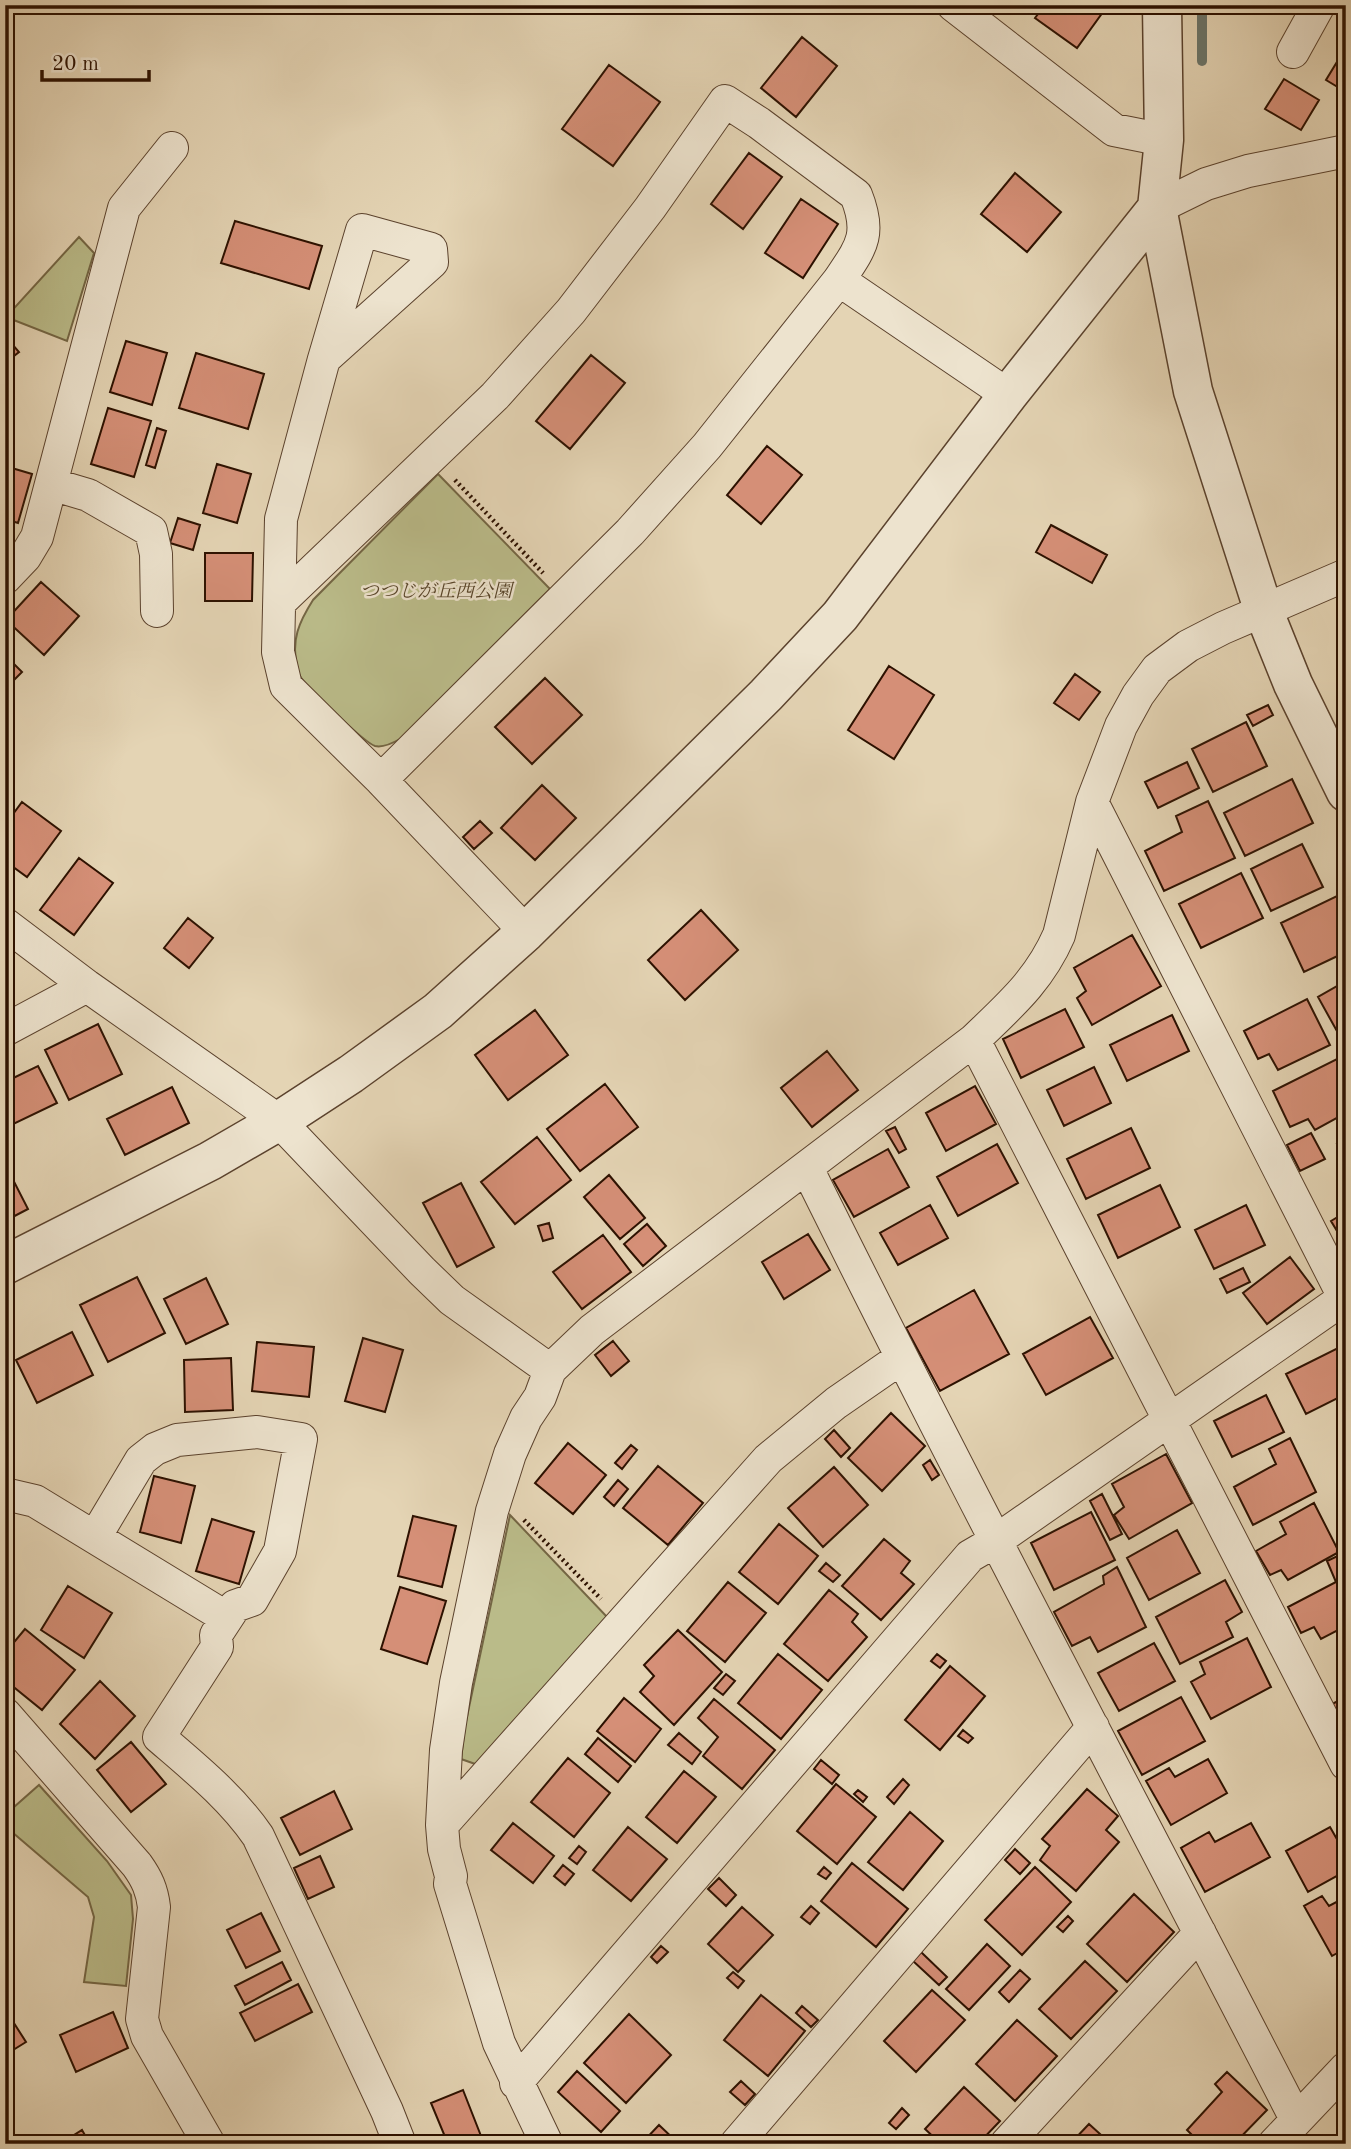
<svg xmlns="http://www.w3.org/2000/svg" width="1351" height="2149" font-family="'Old Standard TT','Noto Serif JP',serif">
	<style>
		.green { fill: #babb89; stroke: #746644; stroke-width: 2 }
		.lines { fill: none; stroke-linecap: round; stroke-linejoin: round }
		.stream { stroke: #6b756a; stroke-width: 10 }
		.building { fill: #d58f77; stroke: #2d1100; stroke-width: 2 }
		.minor-casing { stroke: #5b422d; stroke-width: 34 }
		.tertiary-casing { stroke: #5b422d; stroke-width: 41 }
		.path { stroke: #2d1100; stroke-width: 4.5; stroke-dasharray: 2 3.5; stroke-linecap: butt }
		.minor { stroke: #ede3ce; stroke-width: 32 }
		.tertiary { stroke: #ede3ce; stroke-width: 38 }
		.labels { text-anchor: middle; stroke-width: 5; stroke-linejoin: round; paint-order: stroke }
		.park-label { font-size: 19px; font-style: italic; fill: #574429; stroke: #ede3ce }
	</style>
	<rect width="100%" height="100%" fill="#e4d4b4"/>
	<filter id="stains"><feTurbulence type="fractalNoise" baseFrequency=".00286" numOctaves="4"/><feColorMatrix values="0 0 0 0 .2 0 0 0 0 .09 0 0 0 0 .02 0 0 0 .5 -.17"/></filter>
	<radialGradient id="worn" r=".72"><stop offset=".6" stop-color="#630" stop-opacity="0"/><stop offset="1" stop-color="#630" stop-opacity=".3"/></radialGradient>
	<!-- green -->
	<path class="green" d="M79 237 94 253 67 341 6 317Z
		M438 474 550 589 400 739C393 743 383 748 375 746 365 743 305 686 300 676 299 675 297 668 297 666 291 640 299 622 313 600Z
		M510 1515 609 1619 481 1766 461 1759 465 1726Z
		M39 1785 107 1861 131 1895 133 1919 126 1986 84 1982 94 1917 88 1897 5 1826V1815Z"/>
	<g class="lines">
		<!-- stream -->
		<path class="stream" d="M1202 5V61"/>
	</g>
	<!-- building -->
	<path class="building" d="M1045 5H1108L1077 48 1035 18Z
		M802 37 837 66 796 117 761 88Z
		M1346 47V92L1326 80Z
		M609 65 660 102 613 166 562 129Z
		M1284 79 1319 100 1301 130 1265 109Z
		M749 153 782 177 743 229 711 204Z
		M1015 173 1061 212 1027 252 981 214Z
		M801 199 838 224 803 278 765 253Z
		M235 221 322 246 309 289 221 263Z
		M5 336 19 352 5 363Z
		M126 341 167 353 152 405 110 392Z
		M196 353 264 374 248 429 179 408Z
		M591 355 625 383 570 449 536 421Z
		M108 408 151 421 134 477 91 464Z
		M157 428 166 431 155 468 146 465Z
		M767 446 802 475 761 524 727 495Z
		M217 464 251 474 237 523 203 513Z
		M5 466 32 474 18 523 5 519Z
		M178 518 200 525 193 550 170 543Z
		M1051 525 1107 555 1092 583 1036 552Z
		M205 553H253L252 601H205Z
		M41 582 79 616 44 655 6 620Z
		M5 655 22 672 5 689Z
		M889 666 934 695 894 759 848 730Z
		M1075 674 1100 692 1079 720 1054 703Z
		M545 678 582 715 532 764 495 727Z
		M1268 705 1273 715 1253 726 1247 715Z
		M1246 722 1267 766 1213 792 1192 749Z
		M1187 762 1199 788 1158 808 1145 782Z
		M1292 779 1313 823 1245 856 1224 813Z
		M5 781 13 788 5 795Z
		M542 785 576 818 535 860 501 828Z
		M1208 801 1235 858 1164 891 1145 851 1182 832 1176 816Z
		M22 802 61 831 27 877 5 861V825Z
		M480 821 492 833 474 849 463 837Z
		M1302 844 1323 887 1271 911 1251 869Z
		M79 858 113 883 74 935 40 910Z
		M1241 873 1263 918 1201 948 1179 904Z
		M1337 896 1346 915V952L1304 972 1281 923Z
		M701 910 738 950 685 1000 648 960Z
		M188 918 213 938 189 968 164 948Z
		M1132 935 1161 986 1092 1025 1077 998 1086 991 1074 968Z
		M1346 981V1029L1338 1033 1318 997Z
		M1307 999 1330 1045 1278 1070 1269 1054 1258 1059 1244 1031Z
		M1065 1009 1084 1047 1021 1078 1003 1039Z
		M535 1010 568 1055 508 1100 475 1055Z
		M1172 1015 1189 1051 1127 1081 1110 1045Z
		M98 1024 122 1074 69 1100 45 1050Z
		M827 1051 858 1090 812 1127 781 1088Z
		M1339 1058 1346 1072V1113L1315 1130 1308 1119 1290 1127 1273 1091Z
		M38 1066 57 1103 5 1128V1082Z
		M1094 1067 1111 1103 1064 1126 1047 1090Z
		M605 1084 638 1127 580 1171 547 1129Z
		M975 1086 996 1124 946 1151 926 1113Z
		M172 1087 189 1123 125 1155 107 1119Z
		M895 1127 906 1149 899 1153 886 1131Z
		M1131 1128 1150 1168 1086 1199 1067 1159Z
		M1311 1133 1325 1159 1300 1171 1287 1145Z
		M537 1137 571 1180 515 1224 481 1182Z
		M1346 1139V1161L1337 1144Z
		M997 1144 1018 1183 958 1216 937 1177Z
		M888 1149 909 1187 854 1217 833 1180Z
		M5 1164 28 1209 5 1221Z
		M609 1175 645 1218 620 1239 584 1197Z
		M461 1183 494 1247 457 1267 423 1203Z
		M1160 1185 1180 1227 1118 1258 1098 1215Z
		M930 1205 948 1238 898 1265 880 1233Z
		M1246 1205 1265 1245 1214 1269 1195 1230Z
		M1346 1212V1246L1331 1221Z
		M549 1223 553 1238 543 1241 538 1226Z
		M647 1224 666 1246 643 1266 624 1244Z
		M808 1234 830 1270 784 1299 762 1262Z
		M603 1235 631 1272 582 1309 553 1272Z
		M1290 1257 1314 1289 1267 1324 1243 1293Z
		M1243 1268 1250 1282 1227 1293 1220 1279Z
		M137 1277 165 1333 108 1362 80 1305Z
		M206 1278 228 1324 186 1344 164 1299Z
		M974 1290 1009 1354 940 1391 906 1328Z
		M1090 1317 1113 1358 1046 1395 1023 1354Z
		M72 1332 93 1375 37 1403 16 1360Z
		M363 1338 403 1350 385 1412 345 1401Z
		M613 1341 629 1361 611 1376 595 1355Z
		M257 1342 314 1347 309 1397 252 1391Z
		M1340 1347 1346 1359V1394L1306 1414 1286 1374Z
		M231 1358 233 1410 185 1412 184 1360Z
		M1266 1395 1284 1432 1232 1457 1214 1421Z
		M891 1413 925 1446 882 1491 848 1458Z
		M834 1430 850 1448 841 1457 825 1439Z
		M1290 1438 1316 1492 1253 1525 1234 1487 1276 1464 1269 1449Z
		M568 1443 606 1475 573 1514 535 1483Z
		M631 1445 637 1450 622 1469 615 1463Z
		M1166 1454 1192 1503 1129 1539 1114 1515 1124 1507 1112 1484Z
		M930 1460 939 1475 932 1480 923 1465Z
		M658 1466 703 1503 668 1545 623 1508Z
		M834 1467 868 1505 823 1547 788 1508Z
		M154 1476 195 1486 181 1543 140 1532Z
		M618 1480 628 1489 614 1506 604 1497Z
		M1102 1494 1122 1534 1110 1540 1090 1501Z
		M1314 1503 1339 1552 1288 1580 1281 1570 1270 1575 1256 1551 1286 1534 1280 1522Z
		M1091 1512 1115 1560 1054 1590 1031 1543Z
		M413 1516 456 1526 442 1587 398 1576Z
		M212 1519 254 1532 239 1584 196 1571Z
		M779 1524 818 1556 778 1604 739 1572Z
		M1177 1530 1200 1573 1149 1600 1127 1558Z
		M884 1539 910 1561 901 1573 914 1584 881 1620 842 1586Z
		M1346 1552V1626L1321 1639 1314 1627 1301 1633 1288 1607 1336 1582 1327 1561Z
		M826 1563 840 1575 833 1582 819 1571Z
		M1117 1567 1146 1627 1098 1652 1090 1637 1072 1646 1054 1612 1104 1584 1103 1576Z
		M1225 1580 1242 1612 1226 1622 1233 1637 1180 1664 1156 1617Z
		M728 1582 766 1613 725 1662 687 1631Z
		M68 1586 112 1613 84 1658 41 1630Z
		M400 1587 446 1601 427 1664 381 1649Z
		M829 1590 858 1614 852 1622 867 1637 828 1681 784 1644Z
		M25 1629 75 1670 42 1710 5 1680V1653Z
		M678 1630 722 1672 674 1725 640 1692 654 1676 644 1665Z
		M1247 1638 1271 1687 1211 1719 1191 1682 1205 1674 1200 1662Z
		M1154 1643 1175 1681 1119 1711 1098 1673Z
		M778 1654 822 1690 781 1739 738 1703Z
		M937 1654 946 1661 940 1668 931 1661Z
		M950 1666 985 1696 940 1750 905 1720Z
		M726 1674 735 1681 723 1695 714 1688Z
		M100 1681 135 1716 95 1759 60 1724Z
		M1181 1697 1205 1741 1142 1775 1118 1731Z
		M1346 1697V1729L1332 1704Z
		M624 1698 661 1729 635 1762 597 1731Z
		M714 1699 775 1750 742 1789 703 1756 718 1737 698 1718Z
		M963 1730 973 1738 968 1743 958 1736Z
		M679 1733 701 1752 692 1764 668 1745Z
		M598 1738 631 1766 618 1782 585 1754Z
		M131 1742 166 1784 131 1812 97 1770Z
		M568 1758 610 1793 574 1837 531 1802Z
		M1208 1759 1227 1793 1171 1825 1146 1781 1169 1768 1175 1777Z
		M821 1760 839 1775 832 1784 814 1769Z
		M684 1771 716 1797 677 1843 646 1817Z
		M903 1779 909 1785 894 1804 887 1797Z
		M836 1784 876 1817 837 1864 797 1831Z
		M1087 1789 1118 1816 1106 1830 1119 1842 1076 1891 1040 1860 1050 1846 1042 1839Z
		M858 1790 867 1797 863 1802 854 1794Z
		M334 1791 352 1829 300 1855 281 1818Z
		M910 1812 943 1841 903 1890 868 1862Z
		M513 1823 554 1856 533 1883 491 1850Z
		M1251 1823 1270 1857 1205 1892 1181 1848 1209 1832 1215 1842Z
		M628 1827 667 1859 631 1901 593 1870Z
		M1330 1827 1346 1855V1871L1308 1892 1286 1851Z
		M579 1846 586 1852 577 1864 569 1858Z
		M1015 1849 1030 1863 1020 1874 1005 1860Z
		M320 1856 334 1887 308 1899 294 1868Z
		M852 1863 908 1909 876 1947 821 1901Z
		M563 1865 574 1874 565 1885 554 1876Z
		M824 1867 831 1873 826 1879 818 1874Z
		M1035 1867 1071 1902 1022 1955 985 1920Z
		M719 1878 736 1895 726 1906 708 1889Z
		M1134 1894 1174 1932 1127 1982 1087 1944Z
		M1322 1896 1329 1906 1346 1897V1948L1332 1956 1304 1906Z
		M811 1906 819 1913 810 1924 801 1917Z
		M742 1907 773 1935 738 1972 708 1944Z
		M261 1913 280 1951 246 1968 227 1930Z
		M1068 1916 1073 1921 1063 1932 1057 1927Z
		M987 1944 1010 1966 969 2010 946 1989Z
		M661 1946 668 1952 657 1963 651 1957Z
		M921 1952 947 1977 939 1985 913 1961Z
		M1085 1961 1117 1991 1071 2039 1039 2009Z
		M282 1962 291 1980 245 2005 235 1986Z
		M1020 1970 1030 1979 1009 2002 999 1992Z
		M733 1972 744 1981 738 1988 727 1978Z
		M298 1984 312 2012 255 2041 240 2013Z
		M932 1990 965 2020 916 2072 884 2041Z
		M761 1995 805 2031 768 2076 724 2040Z
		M802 2006 818 2020 811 2027 796 2013Z
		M5 2009 26 2042 5 2055Z
		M113 2012 128 2048 76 2072 60 2035Z
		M629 2014 671 2055 626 2103 584 2063Z
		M1017 2020 1057 2056 1015 2101 976 2064Z
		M577 2071 620 2111 601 2132 558 2092Z
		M1227 2072 1267 2110 1234 2144H1201L1187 2130 1222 2092 1215 2084Z
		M741 2081 755 2094 745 2105 730 2092Z
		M964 2087 1000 2121 978 2144H941L925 2129Z
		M463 2090 481 2136 464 2144H448L431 2103Z
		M902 2108 909 2115 896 2129 889 2123Z
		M1089 2124 1111 2144H1070Z
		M659 2125 679 2144H641Z
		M82 2130 90 2144H60Z"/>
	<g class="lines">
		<defs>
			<path id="minor" d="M953 5 1114 130 1164 140
				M1293 52 1319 5
				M1157 208 1206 184 1248 171 1346 151
				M324 359 362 230 431 249 432 262 324 359 281 519 278 652 286 686 381 780 526 932
				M51 484 88 495 151 531 156 554 157 611
				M5 578 25 557 37 537 124 208 172 148
				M280 602 495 396 571 311 650 208 725 101 759 123 856 195C872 235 861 247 839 280L1008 395
				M381 780 630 532 707 446 839 280
				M1092 802 1346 1301
				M5 924 87 986 279 1121 422 1271 452 1300 550 1370
				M5 1030 87 986
				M974 1040 1346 1764
				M807 1168C965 1488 1133 1802 1296 2119
				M5 1494 35 1501 227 1618
				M95 1537 141 1460 155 1449 177 1440 257 1432 301 1439 280 1551 252 1600 235 1606 216 1635 217 1647 159 1737C195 1768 231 1797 258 1836L387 2111 400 2144
				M5 1714 137 1865C147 1879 152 1890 154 1907L142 2019 147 2036 209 2144
				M442 1825 768 1459 836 1403 901 1358
				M516 2083 970 1556 994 1542 1346 1297
				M547 2144 499 2043 450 1884 451 1876 444 1849 442 1825 446 1750 456 1683 492 1511 510 1454 526 1418 540 1397 550 1370 592 1330 974 1040C1009 1006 1039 981 1059 935L1092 802 1121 726 1138 695 1157 669 1188 646 1223 628 1346 575
				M736 2144 1093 1727
				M1006 2144 1200 1933
				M1274 2144 1346 2068"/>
			<path id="tertiary" d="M1162 5 1164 140 1157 208 1193 391 1264 612 1293 684 1346 792
				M5 1265 210 1161 279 1121 351 1074 438 1011 526 932 766 695 840 616 1008 395 1157 208"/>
		</defs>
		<!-- minor casing -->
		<use href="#minor" class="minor-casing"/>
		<!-- tertiary casing -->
		<use href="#tertiary" class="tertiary-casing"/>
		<!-- path -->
		<path class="path" d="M455 480 543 573
			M524 1520 601 1599"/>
		<!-- minor -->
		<use href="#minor" class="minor"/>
		<!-- tertiary -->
		<use href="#tertiary" class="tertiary"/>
	</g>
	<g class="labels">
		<!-- park labels -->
		<g class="park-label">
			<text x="436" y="597">つつじが丘西公園</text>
		</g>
	</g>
	<!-- margin -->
	<rect width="1351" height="2149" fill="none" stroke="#e4d4b4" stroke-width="28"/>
	<rect x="7" y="7" width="1337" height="2135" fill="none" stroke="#2d1100" stroke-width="3.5"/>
	<rect x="14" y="14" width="1323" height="2121" fill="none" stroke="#2d1100" stroke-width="2"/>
	<!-- scale -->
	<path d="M42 70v10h107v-10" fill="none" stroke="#2d1100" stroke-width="3.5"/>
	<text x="52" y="70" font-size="21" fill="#2d1100" stroke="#ede3ce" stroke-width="5" paint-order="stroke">20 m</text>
	<rect width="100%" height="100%" filter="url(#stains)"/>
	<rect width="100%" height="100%" fill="url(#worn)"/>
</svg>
